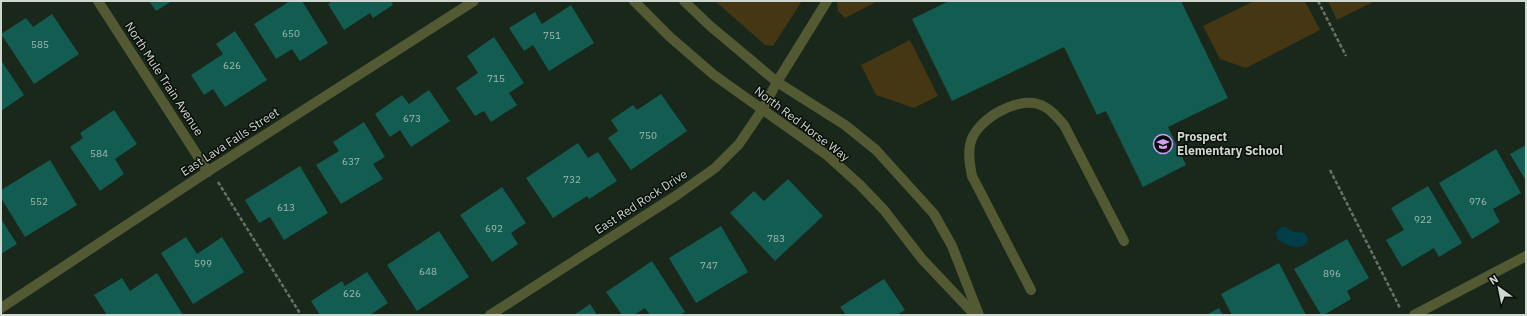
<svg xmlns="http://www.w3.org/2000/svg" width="1527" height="316" font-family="'IBM Plex Sans',sans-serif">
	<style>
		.green { fill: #453614 }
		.water { fill: #023e48 }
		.building { fill: #135c51 }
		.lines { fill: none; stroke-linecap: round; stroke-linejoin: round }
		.path { stroke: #667267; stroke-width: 2.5; stroke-dasharray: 4 2; stroke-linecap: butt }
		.service { stroke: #535932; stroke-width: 10 }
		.minor { stroke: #535932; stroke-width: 10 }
		.tertiary { stroke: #535932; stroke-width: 10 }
		.labels { text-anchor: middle; stroke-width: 3; stroke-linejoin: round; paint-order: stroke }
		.number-label { font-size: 10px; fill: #a0b9b0 }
		.street-label { font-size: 12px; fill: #cfd8d0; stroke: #090e09 }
		.poi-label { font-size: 12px; font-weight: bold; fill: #cfd8d0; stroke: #090e09; text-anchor: start }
	</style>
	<rect width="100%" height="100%" fill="#1a271b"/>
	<!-- green -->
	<path class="green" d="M715 1H802L773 46 765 45Z
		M837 1H878L845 18 838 11Z
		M1254 1H1305L1320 30 1246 68 1220 59 1203 26Z
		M1328 1H1375L1337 20Z
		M910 40 938 96 914 108 876 95 861 65Z"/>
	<!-- water -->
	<path class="water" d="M1281 227H1286C1294 236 1301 229 1306 235 1311 241 1304 247 1298 247 1290 247 1282 243 1277 239L1276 233Z"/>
	<!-- building -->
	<path class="building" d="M149 1H172L156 11Z
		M290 1H302L328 43 300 61 292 49 276 59 254 24Z
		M333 1H391L393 5 373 18 370 13 344 30 328 4Z
		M949 1H1181L1228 98 1168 127 1186 165 1143 187 1106 111 1097 115 1064 47 952 101 912 19Z
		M571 5 594 43 549 71 533 45 524 51 509 28 535 12 542 24Z
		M52 14 79 54 34 84 1 34 26 18 33 27Z
		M235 31 267 80 225 107 213 89 204 95 191 75 223 54 216 44Z
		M494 37 524 83 509 93 517 105 491 122 484 111 475 116 456 88 478 73 467 56Z
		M1 60 24 95 1 111Z
		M429 90 450 121 411 147 400 130 390 137 375 114 402 95 409 104Z
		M661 94 687 131 631 170 608 138 618 131 611 120 633 105 637 110Z
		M114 110 137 144 115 159 124 174 100 191 70 147 83 138 80 133Z
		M364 122 385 157 373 164 383 179 341 204 316 165 339 151 333 142Z
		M578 143 588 158 598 152 617 181 589 199 587 196 553 218 526 178Z
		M1526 145V181L1510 154Z
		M1496 149 1521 193 1493 209 1500 222 1472 239 1439 183Z
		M50 160 77 205 25 237 1 198V190Z
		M300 166 328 213 284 240 270 217 259 223 245 200Z
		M788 179 823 216 775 261 730 213 754 191 764 201Z
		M1428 186 1462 243 1439 257 1434 248 1402 267 1386 240 1404 230 1391 208Z
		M502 187 526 223 511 233 518 244 492 262 460 215Z
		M1 219 17 244 1 254Z
		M721 226 748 272 696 303 669 258Z
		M439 231 469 277 417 311 387 265Z
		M186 237 197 254 222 237 244 272 193 304 161 253Z
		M1347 239 1369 278 1347 291 1351 299 1324 315H1321L1294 269Z
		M652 261 685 312 680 315H650L645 308 634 315H622L606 292Z
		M1279 263 1306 315H1232L1221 294Z
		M367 272 388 303 370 315H320L311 301 342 281 345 286Z
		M157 273 183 315H107L94 295 122 278 130 291Z
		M884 279 905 310 897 315H846L840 307Z
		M590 304 597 315H574Z
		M1219 308 1223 315H1206Z"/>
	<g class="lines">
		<!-- path -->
		<path class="path" d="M1318 1 1346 56
			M1330 170 1400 308
			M218 182 301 315"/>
		<!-- service -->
		<path class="service" d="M777 82 827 1
			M1031 290 972 176C970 166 968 156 970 145 974 121 1015 97 1038 104 1049 107 1057 117 1064 125L1124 241"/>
		<!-- minor -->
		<path class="minor" d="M98 1 208 172
			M1 308 210 170 474 1
			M490 315 677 195 715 168 739 144 762 110 777 82
			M1414 315 1526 256"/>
		<!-- tertiary -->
		<path class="tertiary" d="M634 1 670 37 714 75 828 156 860 185 884 210 922 259 975 315
			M684 1 709 25 777 82 845 125 876 150 934 214 952 246 979 315"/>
	</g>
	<!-- icons -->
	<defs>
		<symbol id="school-ring" viewBox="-11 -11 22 22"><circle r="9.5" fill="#090e09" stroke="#d09dff" stroke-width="1.5"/><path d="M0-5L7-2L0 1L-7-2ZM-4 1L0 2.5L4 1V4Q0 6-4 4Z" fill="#d09dff"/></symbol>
	</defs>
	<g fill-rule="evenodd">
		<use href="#school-ring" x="1152" y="133" width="22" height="22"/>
	</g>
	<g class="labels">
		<!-- number labels -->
		<g class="number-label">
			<text x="291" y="37">650</text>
			<text x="552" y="39">751</text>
			<text x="40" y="48">585</text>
			<text x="232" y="69">626</text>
			<text x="496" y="82">715</text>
			<text x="412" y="122">673</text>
			<text x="648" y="139">750</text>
			<text x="99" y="157">584</text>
			<text x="351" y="165">637</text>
			<text x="572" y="183">732</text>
			<text x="39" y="205">552</text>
			<text x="1478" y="205">976</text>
			<text x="286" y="211">613</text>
			<text x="1423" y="223">922</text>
			<text x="494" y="232">692</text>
			<text x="776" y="242">783</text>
			<text x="203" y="267">599</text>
			<text x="709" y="269">747</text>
			<text x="428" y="275">648</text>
			<text x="1332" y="277">896</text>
			<text x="352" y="297">626</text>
		</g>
		<!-- street labels -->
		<g class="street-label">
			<text transform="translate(164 79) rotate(57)" y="4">North Mule Train Avenue</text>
			<text transform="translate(802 124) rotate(37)" y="4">North Red Horse Way</text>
			<text transform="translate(230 142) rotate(-33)" y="4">East Lava Falls Street</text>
			<text transform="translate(641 202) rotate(-33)" y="4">East Red Rock Drive</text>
		</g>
		<!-- poi labels -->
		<g class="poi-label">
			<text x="1177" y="141">Prospect<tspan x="1177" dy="14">Elementary School</tspan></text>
		</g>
	</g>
	<!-- border -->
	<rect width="1527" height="316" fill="none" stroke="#cfd8d0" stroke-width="4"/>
	<!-- north arrow -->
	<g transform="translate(1499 288) rotate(327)" stroke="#090e09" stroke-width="3" paint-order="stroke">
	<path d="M0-3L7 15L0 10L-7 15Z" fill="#cfd8d0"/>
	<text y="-6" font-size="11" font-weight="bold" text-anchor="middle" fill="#cfd8d0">N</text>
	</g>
</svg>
